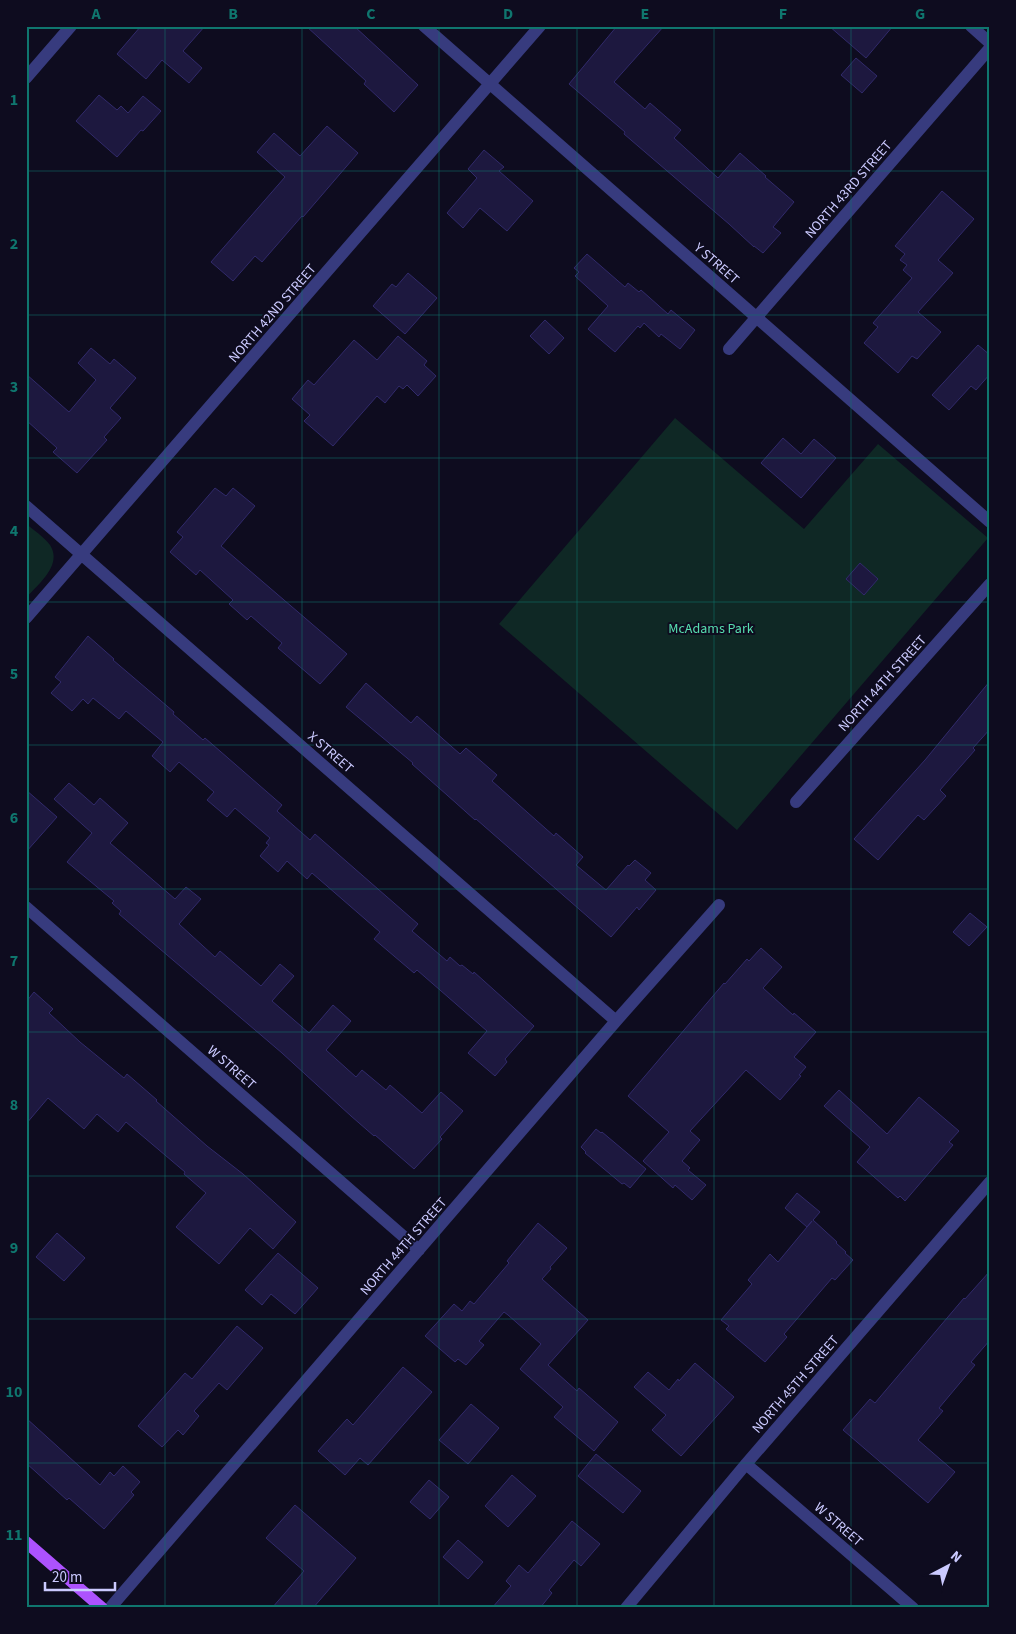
<svg xmlns="http://www.w3.org/2000/svg" width="1016" height="1634" font-family="'Source Sans 3',sans-serif">
	<style>
		.green { fill: #0f2825 }
		.building { fill: #1d183f; stroke: #312a6b }
		.lines { fill: none; stroke-linecap: round; stroke-linejoin: round }
		.minor { stroke: #373b7e; stroke-width: 12 }
		.major { stroke: #ad52fe; stroke-width: 12 }
		.grid { fill: none; stroke: #0f766e; stroke-width: 1; stroke-opacity: 0.55 }
		.labels { text-anchor: middle; stroke-width: 4; stroke-linejoin: round; paint-order: stroke }
		.street-label { font-size: 14px; fill: #cbcaff; stroke: #0e0c1f }
		.park-label { font-size: 14px; fill: #57deaf; stroke: #0e0c1f }
		.neatline { fill: none; stroke: #0f766e; stroke-width: 2 }
		.grid-label { font-size: 16px; text-anchor: middle; font-weight: bold; fill: #0f766e }
	</style>
	<rect width="100%" height="100%" fill="#0e0c1f"/>
	<!-- green -->
	<path class="green" d="M675 418 804 529 878 444 988 538 737 830 499 624Z
		M26 524C34 530 44 537 50 545 63 565 38 584 26 598Z"/>
	<!-- building -->
	<path class="building" d="M141 26H205L183 51 202 68 189 83 162 60 146 79 117 54Z
		M306 26H354L418 85 394 112 364 84 366 81Z
		M617 26H664L614 82 645 109 650 103 681 130 674 138 718 178 740 153 766 176 765 177 794 202 773 227 781 233 763 253 754 246V247L729 224 624 134 625 132 569 84Z
		M829 26H893L866 58Z
		M856 58 877 76 862 93 841 75Z
		M99 95 117 110 121 106 128 113 143 96 161 111 143 131 141 130 117 157 76 121Z
		M327 126 358 153 303 217 302 216 262 262 255 256 233 281 211 262 285 177 257 152 274 133 300 156Z
		M484 150 504 167 499 171 533 201 507 231 480 208 463 228 447 213 477 178 468 169Z
		M942 191 974 219 938 260 953 273 918 312 941 332 917 359 912 356 898 373 864 343 878 327 873 323 912 278 903 270 907 265 900 260 905 254 895 246Z
		M587 254 625 287 628 283 639 292 641 290 668 314 671 310 695 330 680 349 661 334 659 337 644 323 640 328 638 326 615 352 588 329 608 306 575 276 579 272 574 268Z
		M408 273 437 298 405 334 373 306 392 284 396 287Z
		M545 320 564 338 549 354 530 336Z
		M398 336 427 361 424 365 436 376 418 396 407 385 403 389 399 386 385 403 377 396 333 446 304 421 310 415 292 399 308 380 314 385 354 340 377 360Z
		M978 345 990 355V374L976 390 971 386 949 410 932 395Z
		M91 348 110 364 114 359 136 378 110 408 121 418 104 437 107 440 77 473 53 452 57 448 26 420V374L69 412 96 380 78 363Z
		M783 438 801 454 814 439 836 458 801 498 761 463Z
		M215 488 226 496 233 488 255 506 221 546 347 654 320 684 278 648 282 643 251 616 247 620 229 604 233 600 200 570 196 575 170 552 183 537 177 532Z
		M860 563 878 579 864 595 846 579Z
		M88 636 114 659 113 660 174 712 173 714 203 740 205 738 282 805 277 811 310 840 315 834 418 924 412 931 447 961 450 957 460 966 462 965 473 974 474 972 534 1026 505 1059 507 1062 495 1076 468 1053 487 1031 417 970 414 973 374 939 380 932 312 873 307 879 287 861 278 872 260 856 269 845 266 843 270 838 235 808 227 817 207 800 214 792 179 762 170 772 152 756 163 742 126 711 119 719 93 698 88 704 83 699 72 711 51 693 61 682 55 677Z
		M990 681V729L973 748 975 750 940 790 946 796 924 820 918 815 878 860 854 839 925 760Z
		M366 683 411 723 417 716 460 754 466 748 497 775 492 781 554 836 556 833 583 857 576 865 606 890 628 865 629 866 635 860 651 873 645 880 656 890 639 910 637 907 611 937 476 819 475 820 456 803 412 764 413 763 346 707Z
		M69 783 94 805 100 798 128 823 110 843 175 899 186 887 201 899 179 924 215 957 220 951 261 986 280 964 294 976 272 1001 309 1033 333 1005 351 1021 326 1050 356 1077 362 1070 386 1090 390 1085 422 1113 441 1092 463 1111 440 1137 442 1139 414 1169 375 1135 374 1136 351 1116 282 1053 119 914 121 911 112 903 114 901 67 862 92 833 54 799Z
		M26 790 57 817 26 852Z
		M970 913 987 927 969 946 953 932Z
		M761 948 782 967 763 988 793 1015 794 1013 816 1032 794 1057 806 1067 799 1075 801 1076 780 1100 746 1070 690 1131 700 1140 682 1161 690 1168 688 1170 706 1185 692 1200 675 1185 673 1188 643 1161 669 1132 628 1096 724 983 725 984 747 959 749 961Z
		M34 992 53 1009 49 1013 80 1042 124 1078 127 1074 157 1100 156 1101 207 1146 243 1174 296 1222 273 1249 250 1228 219 1264 198 1246 176 1227 206 1193 184 1174 185 1172 126 1122 118 1132 97 1114 84 1129 48 1098 26 1124V1002Z
		M839 1090 887 1134 919 1097 959 1131 949 1142 953 1145 905 1201 900 1196 898 1198 857 1162 870 1147 824 1106Z
		M596 1129 601 1133 602 1132 646 1169 630 1188 624 1183 622 1184 585 1153 586 1152 581 1147Z
		M797 1193 820 1212 813 1220 837 1242 836 1243 846 1252 845 1253 853 1260 835 1280 832 1278 784 1334 787 1337 765 1362 726 1329 729 1326 721 1320 752 1284 748 1280 770 1254 778 1262 812 1221 807 1227 785 1208Z
		M538 1223 567 1248 550 1267 551 1269 542 1279 588 1320 548 1365 577 1391 579 1388 618 1422 594 1451 554 1417 563 1407 520 1369 541 1344 508 1315 504 1312 479 1341 484 1345 466 1365 458 1359 455 1362 425 1336 454 1304 462 1311 470 1301 474 1304 509 1263 507 1261Z
		M57 1233 85 1258 64 1281 36 1257Z
		M278 1253 318 1288 295 1314 271 1294 262 1305 245 1290Z
		M990 1271V1340L971 1362 975 1365 939 1408 943 1411 918 1440 955 1472 928 1503 843 1430 870 1399 875 1403 964 1298 965 1299Z
		M237 1326 263 1348 227 1390 219 1383 194 1411 199 1416 183 1435 178 1430 162 1447 138 1426 185 1373 192 1379Z
		M695 1363 734 1397 681 1456 652 1430 666 1415 634 1387 648 1372 669 1390 678 1379 679 1381Z
		M403 1367 432 1392 368 1465 360 1458 345 1475 318 1451 347 1419 353 1425Z
		M471 1404 499 1428 468 1464 439 1440Z
		M26 1418 100 1485 110 1472 114 1476 123 1466 140 1482 131 1492 134 1495 104 1529 69 1498 67 1500 26 1463Z
		M596 1454 641 1491 623 1513 578 1476Z
		M512 1475 536 1496 508 1527 485 1506Z
		M429 1480 449 1497 430 1519 410 1502Z
		M295 1505 356 1558 313 1608H272L304 1571 266 1538Z
		M572 1521 600 1544 581 1566 574 1560 549 1590 552 1593 540 1608H492L511 1586 506 1581 519 1565 528 1573Z
		M458 1540 483 1562 468 1579 443 1557Z"/>
	<g class="lines">
		<!-- minor -->
		<path class="minor" d="M424 26 990 522
			M971 26 990 43
			M26 78 71 26
			M729 349 990 48
			M26 506 616 1021
			M26 618 540 26
			M796 802 990 584
			M26 907 419 1250
			M746 1464 913 1608
			M110 1608 616 1021 719 905
			M626 1608 746 1464 990 1182"/>
		<!-- major -->
		<path class="major" d="M26 1542 102 1608"/>
	</g>
	<!-- grid -->
	<path class="grid" d="M165 26V1608M302 26V1608M439 26V1608M577 26V1608M714 26V1608M851 26V1608M26 171H990M26 315H990M26 458H990M26 602H990M26 745H990M26 889H990M26 1032H990M26 1176H990M26 1319H990M26 1463H990"/>
	<g class="labels">
		<!-- street labels -->
		<g class="street-label">
			<text transform="translate(848 189) rotate(-49)" y="5">NORTH 43RD STREET</text>
			<text transform="translate(717 263) rotate(41)" y="5">Y STREET</text>
			<text transform="translate(272 313) rotate(-49)" y="5">NORTH 42ND STREET</text>
			<text transform="translate(882 683) rotate(-48)" y="5">NORTH 44TH STREET</text>
			<text transform="translate(331 752) rotate(41)" y="5">X STREET</text>
			<text transform="translate(232 1067) rotate(41)" y="5">W STREET</text>
			<text transform="translate(403 1246) rotate(-49)" y="5">NORTH 44TH STREET</text>
			<text transform="translate(795 1384) rotate(-49)" y="5">NORTH 45TH STREET</text>
			<text transform="translate(839 1524) rotate(41)" y="5">W STREET</text>
		</g>
		<!-- park labels -->
		<g class="park-label">
			<text x="711" y="633">McAdams Park</text>
		</g>
	</g>
	<!-- border -->
	<rect width="1016" height="1634" fill="none" stroke="#0e0c1f" stroke-width="55"/>
	<!-- north arrow -->
	<g transform="translate(948 1566) rotate(41)" stroke="#0e0c1f" stroke-width="4" paint-order="stroke">
	<path d="M0-4L9 19L0 12L-9 19Z" fill="#cbcaff"/>
	<text y="-8" font-size="14" font-weight="bold" text-anchor="middle" fill="#cbcaff">N</text>
	</g>
	<!-- scale -->
	<path d="M45 1582v8h70v-8" fill="none" stroke="#cbcaff" stroke-width="2.5"/>
	<text x="52" y="1582" font-size="15" fill="#cbcaff" stroke="#0e0c1f" stroke-width="4" paint-order="stroke">20 m</text>
	<rect x="28" y="28" width="960" height="1578" class="neatline"/>
	<g class="grid-label">
		<text x="96" y="19">A</text>
		<text x="233" y="19">B</text>
		<text x="371" y="19">C</text>
		<text x="508" y="19">D</text>
		<text x="645" y="19">E</text>
		<text x="783" y="19">F</text>
		<text x="920" y="19">G</text>
		<text x="14" y="105">1</text>
		<text x="14" y="249">2</text>
		<text x="14" y="392">3</text>
		<text x="14" y="536">4</text>
		<text x="14" y="679">5</text>
		<text x="14" y="823">6</text>
		<text x="14" y="966">7</text>
		<text x="14" y="1110">8</text>
		<text x="14" y="1253">9</text>
		<text x="14" y="1397">10</text>
		<text x="14" y="1540">11</text>
	</g>
</svg>
